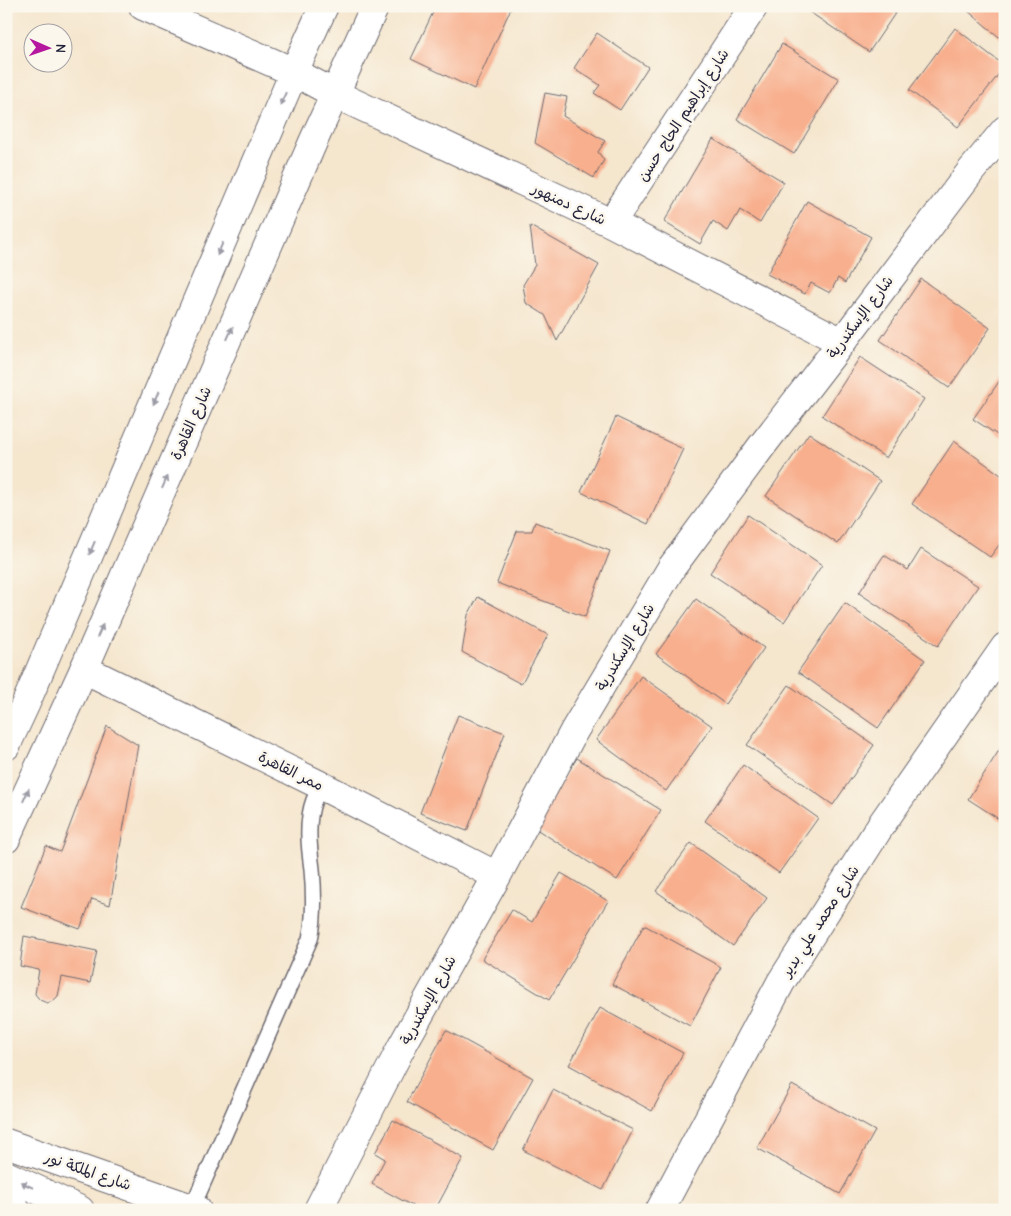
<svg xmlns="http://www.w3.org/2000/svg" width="1011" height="1216" font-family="'Comic Neue','Playpen Sans Arabic',sans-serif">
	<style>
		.building { fill: #f8af8d }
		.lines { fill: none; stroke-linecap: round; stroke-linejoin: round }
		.lane-casing { stroke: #6c676e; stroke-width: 18 }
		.street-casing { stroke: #6c676e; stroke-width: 30 }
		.secondary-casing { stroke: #6c676e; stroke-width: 30 }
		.highway-casing { stroke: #6c676e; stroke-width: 30 }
		.lane { stroke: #fff; stroke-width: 15 }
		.street { stroke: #fff; stroke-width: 28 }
		.secondary { stroke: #fff; stroke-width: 28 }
		.highway { stroke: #fff; stroke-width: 28 }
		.oneway { fill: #9c9ca7 }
		.labels { text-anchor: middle; stroke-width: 5; stroke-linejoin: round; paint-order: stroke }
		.street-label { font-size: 15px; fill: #22223b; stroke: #fbf7ec }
	</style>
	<rect width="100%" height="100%" fill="#fbf7ec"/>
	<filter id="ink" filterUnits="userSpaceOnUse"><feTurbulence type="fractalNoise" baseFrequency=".02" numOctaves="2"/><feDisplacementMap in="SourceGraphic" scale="10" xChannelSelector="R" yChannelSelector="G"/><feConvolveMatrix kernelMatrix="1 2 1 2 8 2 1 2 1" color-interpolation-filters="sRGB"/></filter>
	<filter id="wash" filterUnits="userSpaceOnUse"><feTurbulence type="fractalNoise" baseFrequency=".0096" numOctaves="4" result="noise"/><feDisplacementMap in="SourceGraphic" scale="20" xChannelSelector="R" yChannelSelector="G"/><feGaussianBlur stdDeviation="1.12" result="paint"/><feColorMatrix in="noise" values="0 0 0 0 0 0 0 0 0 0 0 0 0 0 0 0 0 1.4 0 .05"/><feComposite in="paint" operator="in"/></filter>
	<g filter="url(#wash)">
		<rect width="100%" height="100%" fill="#f5e6ce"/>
		<g id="blocks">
			<!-- building -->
			<path class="building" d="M436 6H512L474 89 411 59Z
				M811 6H900L869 52 808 11Z
				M962 6H1005V42Z
				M955 28 1005 66 958 127 909 90Z
				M597 33 648 67 620 110 594 93 600 85 574 68Z
				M782 44 839 79 794 154 737 119Z
				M545 93 567 97 563 116 605 141 598 152 604 160 594 178 535 143Z
				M713 139 784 182 760 223 740 210 728 231 713 221 700 244 664 222Z
				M807 201 871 237 845 283 838 278 830 293 811 283 805 294 767 274Z
				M530 226 599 265 557 341 545 315 526 303 523 285 535 265Z
				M921 279 990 328 949 388 880 340Z
				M860 357 924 399 886 458 822 416Z
				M1005 373V440L973 419Z
				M616 417 683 449 648 524 581 492Z
				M809 433 880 481 838 544 766 496Z
				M954 441 1005 478V537L990 557 912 504Z
				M748 515 822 565 784 622 710 573Z
				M535 522 610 551 585 617 497 583 517 531H532Z
				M921 549 978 586 938 646 859 593 884 555 908 570Z
				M478 597 548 635 521 684 462 652 468 615Z
				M696 599 764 648 725 704 656 654Z
				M845 603 925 660 878 728 798 672Z
				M641 676 712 726 666 791 596 740Z
				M789 685 874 745 833 805 747 745Z
				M458 715 505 733 467 831 420 813Z
				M107 726 138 745 110 905 92 899 80 929 21 907 46 846 60 852Z
				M1005 741V823L968 799Z
				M577 758 661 810 617 880 533 827Z
				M743 765 818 818 779 873 705 821Z
				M691 843 767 898 733 946 656 891Z
				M561 873 608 901 549 1000 482 959 512 910 532 922Z
				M644 925 721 967 690 1026 612 984Z
				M24 936 97 951 90 983 62 977 58 996 53 1001 47 1003 40 1000 35 994 39 970 20 966Z
				M600 1008 683 1053 652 1111 569 1065Z
				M446 1030 533 1078 493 1150 407 1102Z
				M792 1085 875 1131 840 1194 757 1148Z
				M553 1090 633 1130 603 1190 523 1150Z
				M393 1120 463 1158 435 1210H420L372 1184 385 1159 375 1153Z"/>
		</g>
	</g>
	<g filter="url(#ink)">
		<use href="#blocks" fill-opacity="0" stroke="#6c676e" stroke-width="1"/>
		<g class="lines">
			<defs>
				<path id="lane" d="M192 1208 310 939C315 917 314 892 312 869 309 847 306 821 314 800 316 795 319 790 322 786"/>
				<path id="street" d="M143 6 294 72 335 94 611 223 842 342
					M611 223 754 6
					M84 669 322 786 497 876
					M318 1210 402 1046 497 876 574 731 672 567 761 447 842 342 971 171 1005 130"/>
				<path id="secondary" d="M6 746 26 703 294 72 324 6
					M6 839 84 669 313 142 375 6
					M6 1143 197 1210
					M660 1210 781 982 881 825 1005 647"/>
				<path id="highway" d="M6 1175 80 1210
					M6 1205 16 1210"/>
			</defs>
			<!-- lane casing -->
			<use href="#lane" class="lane-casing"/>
			<!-- street casing -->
			<use href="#street" class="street-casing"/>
			<!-- secondary casing -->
			<use href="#secondary" class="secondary-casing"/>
			<!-- highway casing -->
			<use href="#highway" class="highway-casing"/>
			<!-- lane -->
			<use href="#lane" class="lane"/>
			<!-- street -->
			<use href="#street" class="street"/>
			<!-- secondary -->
			<use href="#secondary" class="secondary"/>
			<!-- highway -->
			<use href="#highway" class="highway"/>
		</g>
		<!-- one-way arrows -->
		<defs><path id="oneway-solid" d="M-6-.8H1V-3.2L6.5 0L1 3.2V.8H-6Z" transform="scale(1.25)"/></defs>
		<g class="oneway">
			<use href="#oneway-solid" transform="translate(283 99) rotate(113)"/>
			<use href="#oneway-solid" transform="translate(220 249) rotate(113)"/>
			<use href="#oneway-solid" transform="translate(230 333) rotate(-66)"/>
			<use href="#oneway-solid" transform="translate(156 398) rotate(113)"/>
			<use href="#oneway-solid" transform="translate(165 482) rotate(-66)"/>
			<use href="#oneway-solid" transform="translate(92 548) rotate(113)"/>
			<use href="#oneway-solid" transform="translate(100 631) rotate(-66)"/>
			<use href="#oneway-solid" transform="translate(26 795) rotate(-66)"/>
			<use href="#oneway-solid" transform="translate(27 1185) rotate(-155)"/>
		</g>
	</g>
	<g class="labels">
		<!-- street labels -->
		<g class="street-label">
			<text transform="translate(683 115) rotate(-57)" y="5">شارع إبراهيم الحاج حسن</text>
			<text transform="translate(569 204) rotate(25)" y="5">شارع دمنهور</text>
			<text transform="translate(860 317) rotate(-53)" y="5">شارع الإسكندرية</text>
			<text transform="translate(191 423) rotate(-66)" y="5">شارع القاهرة</text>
			<text transform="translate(625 647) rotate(-59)" y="5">شارع الإسكندرية</text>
			<text transform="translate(291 771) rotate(26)" y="5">ممر القاهرة</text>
			<text transform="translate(820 921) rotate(-57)" y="5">شارع محمد علي بدير</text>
			<text transform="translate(428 1000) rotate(-61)" y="5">شارع الإسكندرية</text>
			<text transform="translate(88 1171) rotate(19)" y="5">شارع الملكة نور</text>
		</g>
	</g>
	<!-- margin -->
	<rect width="1011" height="1216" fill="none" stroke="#fbf7ec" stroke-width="25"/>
	<!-- north arrow -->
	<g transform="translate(48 48) rotate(92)"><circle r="24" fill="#fbf7ec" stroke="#a4a2a5"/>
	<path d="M0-4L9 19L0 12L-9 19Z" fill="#b5179e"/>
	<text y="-8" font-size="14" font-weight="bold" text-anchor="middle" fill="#22223b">N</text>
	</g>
</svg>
